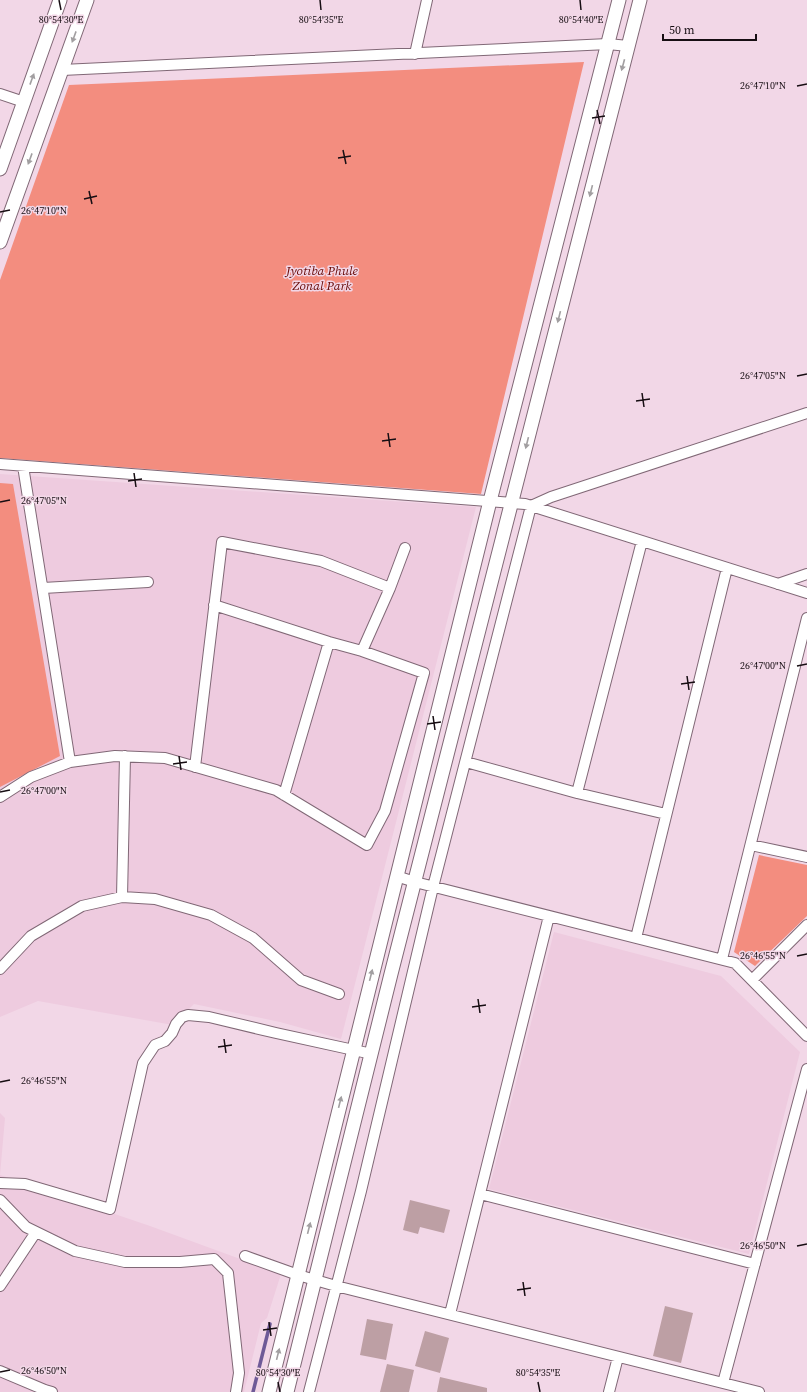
<svg xmlns="http://www.w3.org/2000/svg" width="807" height="1392" font-family="'Source Serif 4',serif">
	<style>
		.built { fill: #eecbdf }
		.green { fill: #f38d7f }
		.lines { fill: none; stroke-linecap: round; stroke-linejoin: round }
		.stream { stroke: #6e5a97; stroke-width: 3.5 }
		.building { fill: #bd9fa4 }
		.minor-casing { stroke: #806876; stroke-width: 12 }
		.tertiary-casing { stroke: #806876; stroke-width: 15 }
		.minor { stroke: #fff; stroke-width: 10 }
		.tertiary { stroke: #fff; stroke-width: 13 }
		.oneway { fill: #a29fa1 }
		.ticks { fill: none; stroke: #170e13; stroke-width: 1.5 }
		.labels { text-anchor: middle; stroke-width: 3; stroke-linejoin: round; paint-order: stroke }
		.park-label { font-size: 13px; font-style: italic; fill: #680a07; stroke: #f2d7e7 }
		.ticks-label { font-size: 10px; text-anchor: middle; fill: #170e13; stroke: #f2d7e7; stroke-width: 3; stroke-linejoin: round; paint-order: stroke }
	</style>
	<rect width="100%" height="100%" fill="#f2d7e7"/>
	<!-- built -->
	<path class="built" d="M0 474 476 507 341 1039 280 1022 194 1004 173 1025 38 1001 0 1017Z
		M554 932 721 976 800 1052 749 1254 489 1189Z
		M0 1113 5 1118 0 1175Z
		M0 1175 150 1226 281 1274 267 1318 261 1323 244 1392H0Z"/>
	<!-- green -->
	<path class="green" d="M584 62 481 494 0 458V280L69 85Z
		M0 483 13 484 60 756 0 787Z
		M759 855 807 865V916L755 966 734 952Z"/>
	<g class="lines">
		<!-- stream -->
		<path class="stream" d="M253 1392 270 1324"/>
	</g>
	<!-- building -->
	<path class="building" d="M410 1200 450 1210 444 1233 420 1227 418 1234 403 1230Z
		M665 1306 693 1313 681 1363 653 1356Z
		M367 1319 393 1324 386 1360 360 1355Z
		M425 1331 449 1338 440 1373 415 1366Z
		M387 1364 414 1370 409 1392H380Z
		M440 1377 487 1388V1392H437Z"/>
	<g class="lines">
		<defs>
			<path id="minor" d="M415 54 427 0
				M62 70 608 44 628 46
				M0 94 24 102
				M0 464 525 504 807 593
				M23 466 70 762
				M778 584 807 574
				M43 588 148 582
				M362 651 390 588 405 548
				M466 762 577 793 666 814
				M195 767 222 542 321 561 390 588
				M577 793 642 541
				M284 795 329 642
				M0 797 31 777 70 762 115 756 165 758 276 790 367 845 385 811 424 673 362 651 329 642 214 605
				M751 845 807 857
				M396 876 415 882 735 963 807 1036
				M122 897 125 756
				M636 938 727 568
				M722 959 807 618
				M0 969 31 936 82 906 122 897 155 899 211 915 253 938 301 980 339 994
				M752 980 807 925
				M0 1183 25 1184 110 1209 143 1063 155 1045 165 1041 172 1033 176 1024 182 1017 188 1015 209 1017 276 1033 372 1054
				M480 1194 755 1264
				M0 1200 26 1227 75 1251 125 1262H180L214 1259 228 1273 239 1373 236 1392
				M245 1256 298 1275 336 1286 759 1392
				M0 1286 36 1232
				M450 1314 549 916
				M0 1371 45 1390 52 1392
				M723 1383 807 1069
				M309 1392 361 1191 433 887 531 506 551 497 807 413
				M609 1392 618 1357"/>
			<path id="tertiary" d="M0 169 60 0
				M0 242 87 0
				M269 1392 490 501 619 0
				M287 1392 391 974 640 0"/>
		</defs>
		<!-- minor casing -->
		<use href="#minor" class="minor-casing"/>
		<!-- tertiary casing -->
		<use href="#tertiary" class="tertiary-casing"/>
		<!-- minor -->
		<use href="#minor" class="minor"/>
		<!-- tertiary -->
		<use href="#tertiary" class="tertiary"/>
	</g>
	<!-- one-way arrows -->
	<defs><path id="oneway-solid" d="M-6-.8H1V-3.2L6.5 0L1 3.2V.8H-6Z"/></defs>
	<g class="oneway">
		<use href="#oneway-solid" transform="translate(74 37) rotate(110)"/>
		<use href="#oneway-solid" transform="translate(623 65) rotate(105)"/>
		<use href="#oneway-solid" transform="translate(32 79) rotate(-70)"/>
		<use href="#oneway-solid" transform="translate(30 159) rotate(110)"/>
		<use href="#oneway-solid" transform="translate(591 191) rotate(104)"/>
		<use href="#oneway-solid" transform="translate(559 317) rotate(104)"/>
		<use href="#oneway-solid" transform="translate(527 443) rotate(104)"/>
		<use href="#oneway-solid" transform="translate(371 975) rotate(-76)"/>
		<use href="#oneway-solid" transform="translate(340 1102) rotate(-76)"/>
		<use href="#oneway-solid" transform="translate(309 1228) rotate(-76)"/>
		<use href="#oneway-solid" transform="translate(278 1354) rotate(-76)"/>
	</g>
	<!-- ticks -->
	<path class="ticks" d="M59 0 61 10M320 0 321 10M580 0 581 10M797 86 807 84M597 110 600 124M592 118 605 116M343 150 346 164M338 158 351 156M89 191 92 204M84 199 97 196M0 212 10 210M797 376 807 374M642 393 644 407M636 401 650 399M388 433 390 447M382 441 396 439M134 473 136 487M128 481 142 479M0 502 10 500M797 666 807 664M687 676 689 690M681 684 695 682M433 716 435 730M427 724 441 722M179 756 181 770M173 764 187 762M0 792 10 790M797 956 807 954M478 999 480 1013M472 1007 486 1005M224 1039 226 1053M218 1047 232 1045M0 1082 10 1080M797 1246 807 1244M523 1282 525 1296M517 1290 531 1288M269 1322 271 1336M263 1330 277 1328M0 1372 10 1370M278 1382 280 1392M538 1382 540 1392"/>
	<g class="labels">
		<!-- park labels -->
		<g class="park-label">
			<text x="322" y="275">Jyotiba Phule<tspan x="322" dy="15">Zonal Park</tspan></text>
		</g>
	</g>
	<g class="ticks-label">
		<text x="61" y="23">80°54'30"E</text>
		<text x="321" y="23">80°54'35"E</text>
		<text x="581" y="23">80°54'40"E</text>
		<text x="763" y="89">26°47'10"N</text>
		<text x="44" y="214">26°47'10"N</text>
		<text x="763" y="379">26°47'05"N</text>
		<text x="44" y="504">26°47'05"N</text>
		<text x="763" y="669">26°47'00"N</text>
		<text x="44" y="794">26°47'00"N</text>
		<text x="763" y="959">26°46'55"N</text>
		<text x="44" y="1084">26°46'55"N</text>
		<text x="763" y="1249">26°46'50"N</text>
		<text x="44" y="1374">26°46'50"N</text>
		<text x="278" y="1376">80°54'30"E</text>
		<text x="538" y="1376">80°54'35"E</text>
	</g>
	<!-- scale -->
	<path d="M663 34v6h93v-6" fill="none" stroke="#170e13" stroke-width="2"/>
	<text x="669" y="34" font-size="12" fill="#170e13" stroke="#f2d7e7" stroke-width="3" paint-order="stroke">50 m</text>
</svg>
